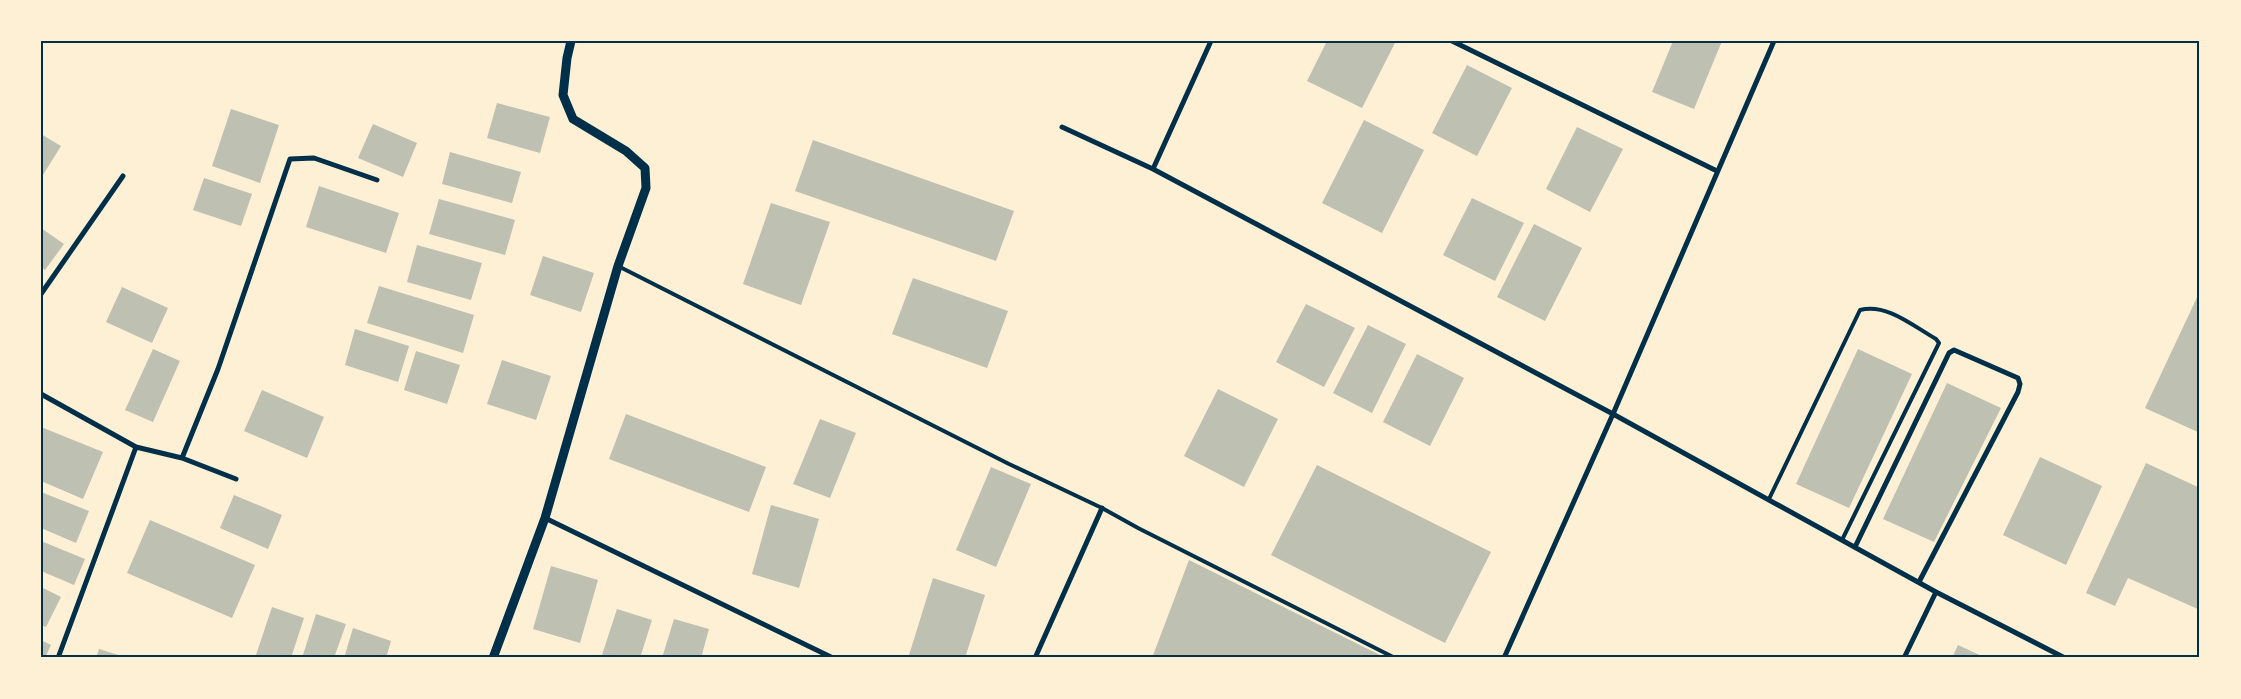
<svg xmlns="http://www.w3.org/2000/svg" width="2241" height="699" font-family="'Fira Sans Condensed',sans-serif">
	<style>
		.building { fill: #bec0b2 }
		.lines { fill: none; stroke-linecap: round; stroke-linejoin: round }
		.service { stroke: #003049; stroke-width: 4 }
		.minor { stroke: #003049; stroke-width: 5 }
		.tertiary { stroke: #003049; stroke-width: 9 }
		.neatline { fill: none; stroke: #003049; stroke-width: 2 }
	</style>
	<rect width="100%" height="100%" fill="#fdf0d5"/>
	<!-- building -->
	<path class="building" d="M1327 41H1396L1362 108 1307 81Z
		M1673 41H1722L1694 109 1652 92Z
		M1467 65 1512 88 1477 156 1432 133Z
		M497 103 550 117 540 153 487 138Z
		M231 109 279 125 260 183 212 166Z
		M1364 120 1424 150 1382 233 1322 203Z
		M373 124 417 143 403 177 358 158Z
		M1577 127 1623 149 1590 212 1546 189Z
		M41 134 61 146 43 175 41 174Z
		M813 140 1014 211 996 261 795 191Z
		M450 152 521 172 512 203 442 184Z
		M204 178 252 194 241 226 193 210Z
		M319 186 399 213 386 253 306 227Z
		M1472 198 1524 223 1495 281 1443 255Z
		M439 199 515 220 505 255 429 234Z
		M771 203 830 222 801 305 743 284Z
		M1534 224 1582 248 1545 321 1497 297Z
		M41 228 64 244 45 270 41 267Z
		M417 245 482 263 471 300 407 282Z
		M543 256 594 273 581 312 530 295Z
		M913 278 1008 311 987 368 892 334Z
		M379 286 474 315 463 353 367 323Z
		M122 287 168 308 152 343 106 322Z
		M2200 291V433L2145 408Z
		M1306 304 1355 328 1324 387 1276 362Z
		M1368 325 1406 344 1372 413 1333 393Z
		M355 329 409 346 398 382 345 365Z
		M153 349 180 361 153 422 125 410Z
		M1858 349 1912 374 1849 508 1796 484Z
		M416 351 460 365 447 404 404 390Z
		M1417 354 1464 378 1430 446 1383 422Z
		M502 360 551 376 536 420 487 404Z
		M1947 383 2001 408 1934 542 1883 519Z
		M1218 389 1278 419 1244 487 1184 456Z
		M262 390 324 417 307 458 244 431Z
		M626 414 766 467 749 512 609 459Z
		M820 419 856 433 830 498 793 484Z
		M41 427 103 452 83 499 41 481Z
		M2040 457 2102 486 2066 565 2003 535Z
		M2146 463 2200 488V610L2128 578 2115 606 2086 593Z
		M1317 465 1491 552 1445 643 1271 555Z
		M991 467 1031 484 996 567 956 550Z
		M41 492 89 511 76 543 41 528Z
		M234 495 282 515 268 549 220 528Z
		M771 505 819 519 799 588 752 574Z
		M150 520 255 565 232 618 127 573Z
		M41 541 85 559 74 585 41 571Z
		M1189 560 1386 658H1152Z
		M551 566 598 580 580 643 533 629Z
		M933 578 985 595 965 658H918L909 655Z
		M41 587 61 597 46 627 41 625Z
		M272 607 304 618 291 658H255Z
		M617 609 652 620 640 658H601Z
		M316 614 346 624 334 658H302Z
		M674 619 709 629 701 658H662Z
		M353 628 391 641 386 658H344Z
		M41 640 51 645 45 658H41Z
		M1958 645 1986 658H1952Z
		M99 649 125 657V658H96Z"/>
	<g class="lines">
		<!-- service -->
		<path class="service" d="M618 266 1009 464 1102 508 1138 528 1395 658
			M1769 499 1860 310C1887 303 1913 326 1936 339L1939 343 1842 540"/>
		<!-- minor -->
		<path class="minor" d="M1452 41 1717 171
			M1062 127 1153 169 1613 414 1936 592 2065 658
			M1153 169 1211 41
			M41 294 123 176
			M41 394 136 447 182 458 236 479
			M182 458 218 369 290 159 314 158 377 180
			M545 518 833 658
			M1855 547 1949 353 1954 350 2018 378 2020 384 2018 392 1919 582
			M58 658 136 447
			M1035 658 1102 508
			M1504 658 1613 414 1774 41
			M1904 658 1936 592"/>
		<!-- tertiary -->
		<path class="tertiary" d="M493 658 545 518 618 266 646 188 645 168 626 151 573 119 563 95 567 58 571 41"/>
	</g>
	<!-- border -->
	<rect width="2241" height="699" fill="none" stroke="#fdf0d5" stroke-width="85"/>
	<rect x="42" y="42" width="2156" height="614" class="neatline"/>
</svg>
